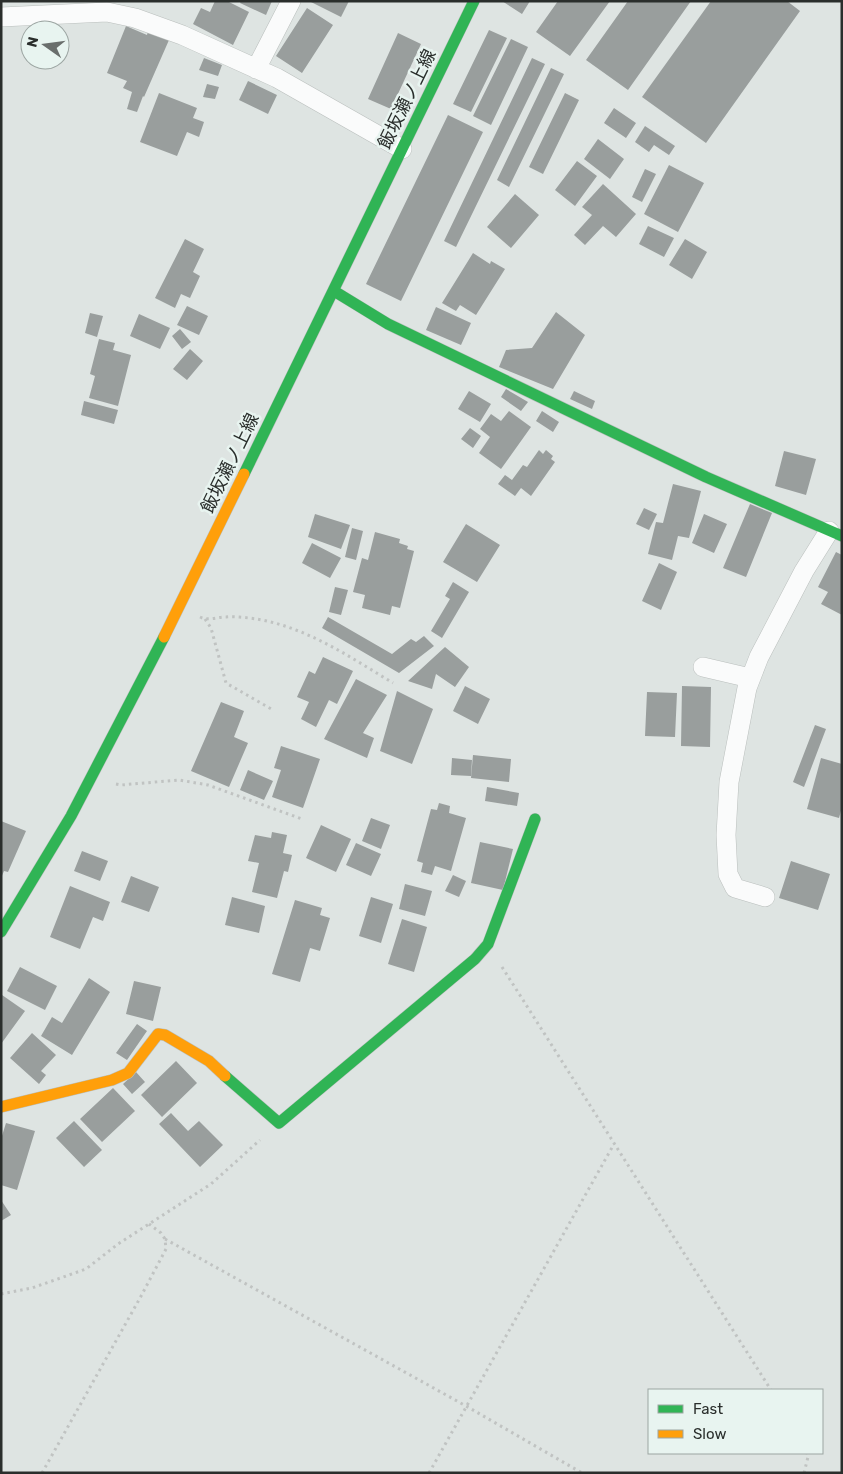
<svg xmlns="http://www.w3.org/2000/svg" width="843" height="1474" font-family="Rubik,'Noto Sans JP',sans-serif">
	<style>
		.building { fill: #999e9d }
		.lines { fill: none; stroke-linecap: round; stroke-linejoin: round }
		.street-casing { stroke: #babfbd; stroke-width: 20 }
		.fast-casing { stroke: #babfbd; stroke-width: 12 }
		.slow-casing { stroke: #babfbd; stroke-width: 12 }
		.path { stroke: #c0c3c2; stroke-width: 3; stroke-dasharray: 2.5 4; stroke-linecap: butt }
		.street { stroke: #fafbfb; stroke-width: 19 }
		.fast { stroke: #30b455; stroke-width: 11 }
		.slow { stroke: #ff9f0a; stroke-width: 11 }
		.labels { text-anchor: middle; stroke-width: 5; stroke-linejoin: round; paint-order: stroke }
		.street-label { font-size: 18px; fill: #2a2e2c; stroke: #e8f4f0 }
	</style>
	<rect width="100%" height="100%" fill="#dee4e2"/>
	<!-- building -->
	<path class="building" d="M215 1H227L249 12 233 45 193 24 201 8 210 12Z
		M241 1H272L266 15 240 3Z
		M309 1H349L341 17Z
		M502 1H530L522 14Z
		M558 1H610L570 56 536 32Z
		M628 1H691L628 90 586 60Z
		M711 1H787L800 11 706 143 642 97Z
		M307 8 333 25 302 73 276 56Z
		M126 26 147 35 148 31 169 40 144 97 143 96 137 112 127 109 132 92 123 88 127 81 107 73Z
		M489 30 507 38 471 112 453 104Z
		M398 33 421 44 391 109 368 99Z
		M511 39 528 47 491 125 473 116Z
		M204 58 222 65 218 76 199 70Z
		M532 58 545 64 456 247 444 241Z
		M551 68 564 74 509 187 497 180Z
		M248 81 277 95 268 114 239 100Z
		M207 84 219 87 215 99 203 97Z
		M159 93 197 108 193 118 204 122 199 137 187 132 177 156 140 142Z
		M565 93 579 100 543 174 529 167Z
		M614 108 636 123 626 138 604 123Z
		M448 115 483 132 401 301 366 284Z
		M645 126 675 146 669 155 654 145 649 152 635 142Z
		M598 139 624 159 610 179 584 159Z
		M577 161 597 176 575 206 555 190Z
		M669 165 704 183 678 232 644 214Z
		M645 169 656 174 642 202 632 197Z
		M603 184 636 214 616 237 603 226 585 245 574 235 592 215 582 207Z
		M515 194 539 215 511 248 487 227Z
		M648 226 674 238 664 257 639 244Z
		M185 239 204 249 193 272 200 276 190 298 181 294 175 308 155 298Z
		M685 239 707 252 692 279 669 265Z
		M473 253 490 264 491 261 505 269 476 315 460 305 456 311 442 303Z
		M187 306 208 316 199 335 177 325Z
		M436 307 471 323 461 345 426 330Z
		M556 312 585 335 553 389 499 367 506 350 532 348Z
		M90 313 103 316 97 337 85 333Z
		M139 314 170 328 160 349 130 336Z
		M180 329 191 342 182 349 172 336Z
		M99 339 115 343 113 350 131 355 118 406 89 398 95 376 90 374Z
		M190 349 203 361 187 380 173 369Z
		M506 389 528 402 521 411 501 397Z
		M469 391 491 404 480 422 458 409Z
		M574 391 595 401 592 409 570 399Z
		M84 401 118 410 114 424 81 415Z
		M509 411 531 427 501 469 479 453 490 437 480 429 491 414 501 421Z
		M542 411 559 422 553 432 536 421Z
		M470 428 481 436 473 448 461 439Z
		M539 450 543 454 546 450 553 456 551 459 555 462 531 496 521 488 515 496 498 484 505 475 512 480 523 465 527 467Z
		M784 451 816 459 806 495 775 486Z
		M673 484 701 491 689 538 678 536 672 560 648 554 656 522 663 523Z
		M750 504 772 513 746 577 723 568Z
		M644 508 657 514 649 530 636 524Z
		M315 514 350 525 341 549 308 537Z
		M704 514 727 524 714 553 692 543Z
		M466 524 500 545 477 582 443 562Z
		M352 528 363 531 356 560 345 557Z
		M375 532 400 539 399 543 408 546 407 549 414 551 400 608 392 606 390 615 362 608 365 595 353 592 362 558 368 560Z
		M312 543 341 558 330 578 302 563Z
		M836 552 842 555V615L821 604 828 592 818 587Z
		M659 563 677 572 661 610 642 601Z
		M453 582 469 592 442 638 431 631 450 599 445 596Z
		M335 587 348 590 341 615 329 612Z
		M328 617 392 654 411 639 416 642 424 636 434 646 399 673 322 628Z
		M445 647 469 667 455 687 436 674 432 689 408 681Z
		M323 657 353 671 337 704 329 700 316 727 301 719 309 702 297 697 309 671 315 674Z
		M356 679 387 695 363 733 374 738 367 758 324 739Z
		M465 686 490 699 478 724 453 711Z
		M682 686 711 687 710 747 681 746Z
		M397 691 433 709 412 764 380 751Z
		M647 692 677 693 675 737 645 736Z
		M221 702 244 711 234 737 248 743 229 787 191 771Z
		M815 725 826 729 804 787 793 782Z
		M281 746 320 759 303 808 272 797 281 770 274 768Z
		M473 755 511 759 509 782 471 778Z
		M452 758 472 760 471 776 451 775Z
		M821 758 842 764V807L839 818 807 809Z
		M248 770 273 781 264 800 240 790Z
		M487 787 519 793 517 806 485 801Z
		M439 803 450 806 449 813 466 818 451 871 435 866 432 875 421 872 423 863 417 861 431 809 437 810Z
		M371 818 390 825 381 849 362 841Z
		M1 821 26 831 8 872 4 871 1 878Z
		M321 825 351 839 336 872 306 858Z
		M272 832 287 835 283 853 292 855 288 872 284 871 277 898 252 892 259 863 248 861 255 835 271 838Z
		M480 842 513 849 503 890 471 883Z
		M356 843 381 854 371 876 346 865Z
		M82 851 108 861 100 881 74 871Z
		M791 861 830 874 818 910 779 898Z
		M453 875 466 881 459 897 445 891Z
		M131 876 159 887 149 912 121 902Z
		M405 884 432 891 425 916 399 909Z
		M70 886 110 902 103 921 93 917 80 949 50 937Z
		M232 897 265 906 259 933 225 925Z
		M371 897 393 904 381 943 359 936Z
		M295 900 322 908 320 915 330 918 320 951 310 948 300 982 272 974Z
		M402 919 427 927 414 972 388 964Z
		M20 967 57 986 45 1010 7 991Z
		M89 978 110 992 72 1055 41 1036 52 1017 62 1023Z
		M134 981 161 987 153 1021 126 1014Z
		M2 995 25 1011 1 1044V996Z
		M137 1024 147 1031 127 1060 116 1053Z
		M32 1033 56 1055 41 1071 46 1075 39 1084 10 1058Z
		M176 1061 197 1083 162 1117 141 1095Z
		M136 1072 145 1082 132 1094 123 1084Z
		M113 1088 135 1111 102 1142 80 1119Z
		M171 1113 188 1131 199 1121 223 1145 200 1167 159 1124Z
		M74 1121 102 1150 84 1167 56 1138Z
		M6 1123 35 1131 17 1190 1 1185V1139Z
		M1 1200 11 1215 1 1221Z"/>
	<g class="lines">
		<defs>
			<path id="street" d="M1 17 107 12 135 18 182 35 277 78 402 149
				M256 69 291 1
				M703 667 750 678
				M765 897 735 888 728 874 726 835 729 782 747 688 759 657 804 571 829 531"/>
			<path id="fast" d="M334 291 388 324 706 477 842 536
				M244 474 474 1
				M1 932 71 816 164 637
				M225 1076 279 1123 475 959 488 944 535 819"/>
			<path id="slow" d="M164 637 244 474
				M1 1107 112 1080 128 1073 158 1034 165 1035 209 1061 225 1076"/>
		</defs>
		<!-- street casing -->
		<use href="#street" class="street-casing"/>
		<!-- fast casing -->
		<use href="#fast" class="fast-casing"/>
		<!-- slow casing -->
		<use href="#slow" class="slow-casing"/>
		<!-- path -->
		<path class="path" d="M200 617C208 621 217 617 226 617 236 616 248 618 257 619 308 628 350 657 393 683
			M205 619 211 628 226 683 273 710
			M116 784 121 785 179 780 208 785 302 819
			M502 967 771 1390
			M165 1239 466 1406 582 1473
			M1 1294 32 1288 86 1269 118 1244 211 1184 260 1140
			M42 1473 140 1298 166 1249 165 1239 161 1233 149 1224
			M429 1473 614 1144
			M804 1473 808 1457 807 1453"/>
		<!-- street -->
		<use href="#street" class="street"/>
		<!-- fast -->
		<use href="#fast" class="fast"/>
		<!-- slow -->
		<use href="#slow" class="slow"/>
	</g>
	<g class="labels">
		<!-- street labels -->
		<g class="street-label">
			<text transform="translate(407 99) rotate(-64)" y="6">飯坂瀬ノ上線</text>
			<text transform="translate(230 463) rotate(-64)" y="6">飯坂瀬ノ上線</text>
		</g>
	</g>
	<!-- border -->
	<rect width="843" height="1474" fill="none" stroke="#2a2e2c" stroke-width="5"/>
	<!-- legend -->
	<rect x="648" y="1389" width="175" height="65" fill="#e8f4f0" stroke="#9ca5a2"/>
	<rect x="658" y="1405" width="25" height="8" fill="#30b455" stroke="#9ca5a2"/>
	<text x="693" y="1414" font-size="15" fill="#2a2e2c">Fast</text>
	<rect x="658" y="1430" width="25" height="8" fill="#ff9f0a" stroke="#9ca5a2"/>
	<text x="693" y="1439" font-size="15" fill="#2a2e2c">Slow</text>
	<!-- north arrow -->
	<g transform="translate(45 45) rotate(284)"><circle r="24" fill="#e8f4f0" stroke="#9ca5a2"/>
	<path d="M0-4L9 19L0 12L-9 19Z" fill="#696e6c"/>
	<text y="-8" font-size="14" font-weight="bold" text-anchor="middle" fill="#2a2e2c">N</text>
	</g>
</svg>
